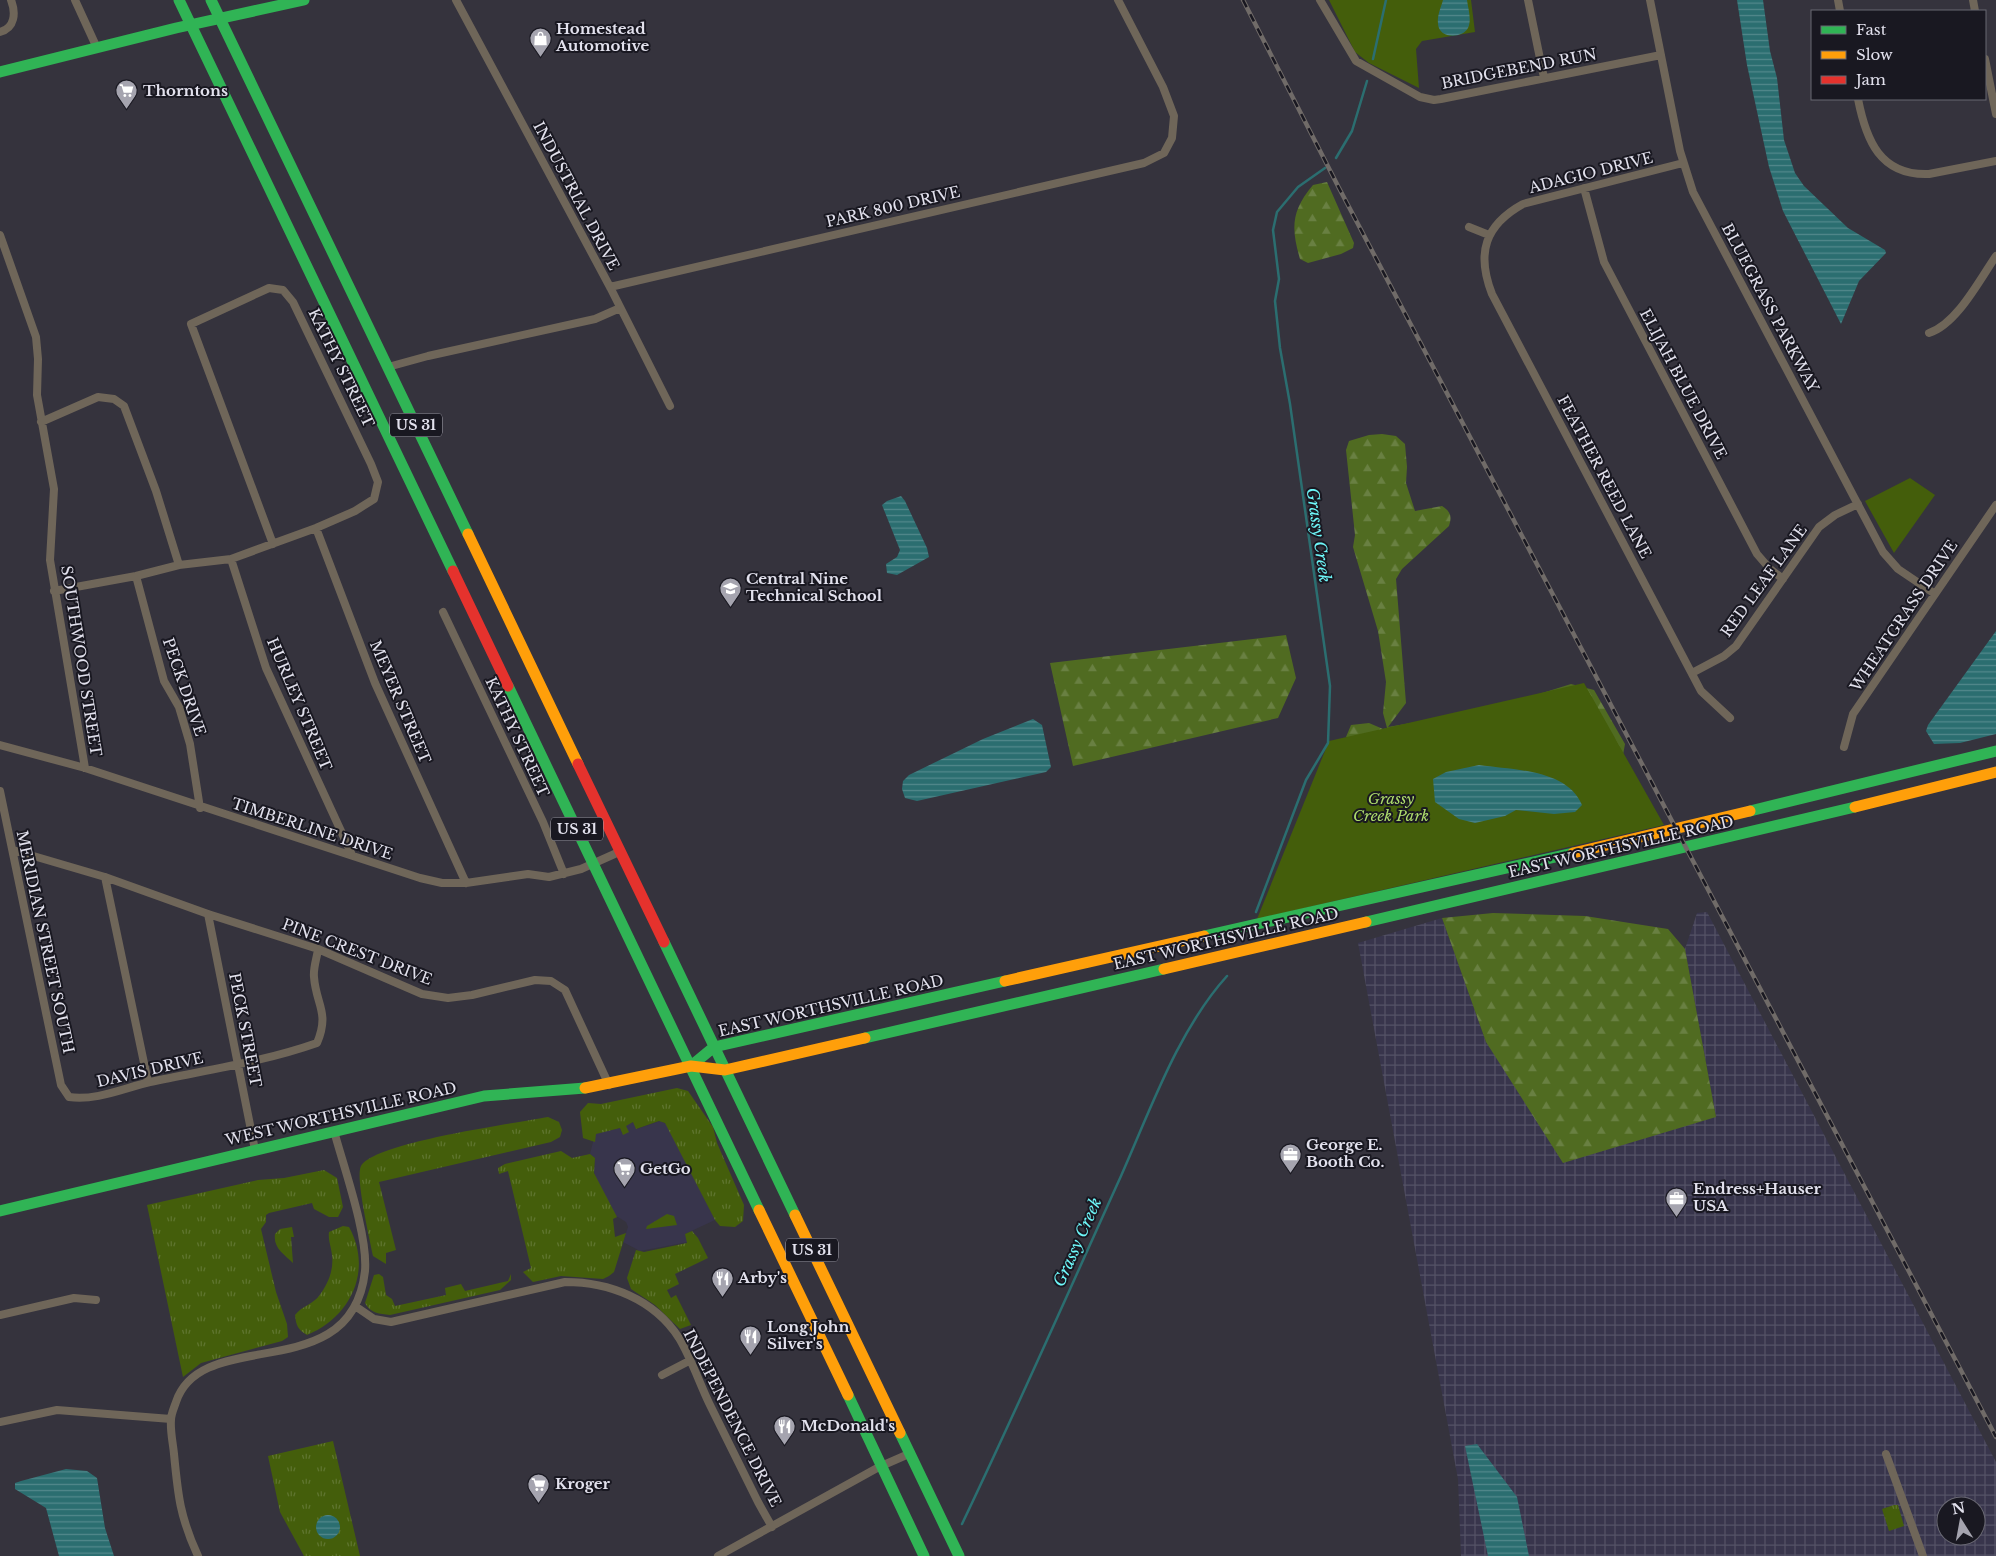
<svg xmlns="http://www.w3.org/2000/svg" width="1996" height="1556" font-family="'Libre Baskerville',serif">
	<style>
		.built { fill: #38354c }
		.industrial { fill: url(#industrial-grid); fill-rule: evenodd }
		.grass { fill: url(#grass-tufts) }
		.forest { fill: url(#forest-firs) }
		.park { fill: #445e0b }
		.water { fill: url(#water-rules) }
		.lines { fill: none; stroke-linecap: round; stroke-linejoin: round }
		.stream { stroke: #2b6e70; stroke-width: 2.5 }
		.street { stroke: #6f6659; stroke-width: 8 }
		.fast { stroke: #30b455; stroke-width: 11 }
		.slow { stroke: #ff9f0a; stroke-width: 11 }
		.jam { stroke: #e5322d; stroke-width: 11 }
		.rail-casing { stroke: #706b68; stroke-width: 4.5 }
		.rail { stroke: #191821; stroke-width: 2.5; stroke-dasharray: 8; stroke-linecap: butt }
		.labels { text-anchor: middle; stroke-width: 4; stroke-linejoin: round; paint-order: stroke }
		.shield { fill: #191821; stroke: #a6a5b0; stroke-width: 1 }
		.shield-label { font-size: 14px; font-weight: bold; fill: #e2e1ed }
		.poi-label { font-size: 15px; font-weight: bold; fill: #e2e1ed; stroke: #191821; text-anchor: start }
		.street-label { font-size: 15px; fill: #e2e1ed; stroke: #191821 }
		.park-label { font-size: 15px; font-style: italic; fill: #addb6c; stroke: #191821 }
		.water-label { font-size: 16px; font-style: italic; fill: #6ef8fa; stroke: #191821 }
	</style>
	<defs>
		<pattern id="industrial-grid" width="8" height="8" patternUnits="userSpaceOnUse" patternTransform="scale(1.25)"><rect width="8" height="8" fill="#38354c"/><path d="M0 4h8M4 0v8" fill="none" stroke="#545266"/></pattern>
		<pattern id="grass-tufts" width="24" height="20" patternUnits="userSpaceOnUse" patternTransform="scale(1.25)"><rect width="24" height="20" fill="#445e0b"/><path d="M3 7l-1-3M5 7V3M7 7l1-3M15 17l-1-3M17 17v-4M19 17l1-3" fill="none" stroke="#5f752f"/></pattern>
		<pattern id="forest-firs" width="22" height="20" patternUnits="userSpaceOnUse" patternTransform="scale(1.25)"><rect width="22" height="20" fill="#506b21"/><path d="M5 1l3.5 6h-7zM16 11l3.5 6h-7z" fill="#698042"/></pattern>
		<pattern id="water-rules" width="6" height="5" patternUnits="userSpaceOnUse" patternTransform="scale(1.25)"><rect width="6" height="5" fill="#2b6e70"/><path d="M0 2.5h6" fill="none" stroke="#54898c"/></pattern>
	</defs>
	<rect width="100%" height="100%" fill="#35333d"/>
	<!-- built -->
	<path class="built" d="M660 1121 668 1125 715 1220 685 1234 688 1242 640 1251 623 1242 628 1227 626 1222 613 1214 594 1173 595 1158 590 1154 595 1134 620 1128 622 1133 626 1125 634 1122 637 1129Z"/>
	<!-- industrial -->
	<path class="industrial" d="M1707 912 1996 1462V1556H1461L1458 1479 1358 943 1442 918 1486 1042 1716 1117 1685 949 1697 913ZM1946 1506H1976V1536H1946Z"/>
	<!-- grass -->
	<path class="grass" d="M677 1088 688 1091 713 1127 717 1143 744 1205 743 1221 735 1227 720 1226 715 1220 665 1123 659 1121 636 1129 633 1122 626 1126 629 1132 623 1135 620 1128 596 1134 595 1142 583 1138 580 1112 588 1103 601 1104Z
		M548 1117 559 1122 562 1130 560 1137 551 1142 379 1182 396 1250 386 1253V1264L373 1256C370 1240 355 1177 361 1166 374 1142 517 1123 548 1117Z
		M561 1151 572 1158 590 1154 595 1158 594 1173 617 1217 613 1219 615 1237 626 1233 614 1272 609 1276 603 1279 561 1276 533 1282 523 1272 531 1268 508 1171 499 1174 498 1168 505 1164Z
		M324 1170 337 1178 343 1207 338 1217H329L314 1209 312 1203 269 1213 266 1215V1222L261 1229 276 1292 287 1324 288 1337 282 1341 201 1363 183 1377 147 1205 258 1180 284 1178Z
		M667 1214 674 1216 677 1225 646 1229 647 1226Z
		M343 1226 349 1227C373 1270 351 1317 307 1335 298 1330 296 1325 295 1315 302 1306 313 1304 319 1296 328 1284 334 1270 332 1255 331 1246 328 1240 329 1232Z
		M292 1227 294 1237H291L293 1263C284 1254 273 1248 275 1234L280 1229Z
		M692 1231 698 1238 708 1258 675 1274 679 1284 667 1290 671 1298 676 1295 691 1325 680 1329 655 1305 631 1289 627 1278 636 1250 644 1252 687 1243 685 1234Z
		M379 1274 383 1277 386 1295 392 1299 395 1306 446 1295 445 1288 461 1284 465 1291 508 1281 511 1274V1280L500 1290 390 1315C380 1314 370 1313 365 1303L374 1275Z
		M333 1441 360 1556H304L280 1512 268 1456Z
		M1894 1505H1898L1904 1526 1889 1531 1882 1509Z"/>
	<!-- forest -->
	<path class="forest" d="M1327 182 1354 243 1353 248 1341 254 1308 263 1300 259C1291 228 1291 211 1313 185Z
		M1382 434 1396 436 1405 444 1407 467 1406 483 1415 511 1442 506C1451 512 1452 516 1449 526L1402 569 1396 579 1406 703 1388 727 1491 709 1571 684 1594 690 1625 744 1621 766 1346 737 1351 725 1369 723 1383 729 1387 728 1383 713 1386 682 1378 631 1353 547 1355 535 1346 450 1349 441 1369 435Z
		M1286 635 1296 678 1278 718 1073 766 1050 663Z
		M1493 913 1585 916 1668 929 1685 949 1716 1117 1563 1163 1486 1042 1442 918Z"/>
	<!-- park -->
	<path class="park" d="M1329 0H1471L1475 32 1422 41 1416 49 1419 88 1369 63 1355 52Z
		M1910 478 1935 495 1894 553 1865 501Z
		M1584 683 1664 825 1257 919 1329 741Z"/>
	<!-- water -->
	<path class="water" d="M1443 0H1467C1468 8 1472 20 1468 28 1462 39 1438 39 1438 23 1437 16 1441 7 1443 0Z
		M1737 0H1763L1770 51 1777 78 1784 140 1795 173 1804 186 1848 228 1885 250 1886 253 1859 281 1841 324 1783 211 1769 167 1747 65Z
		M901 496 905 501 927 548 929 557 897 575 887 573 886 564 897 557 900 550 882 505 887 501Z
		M1996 631V734L1960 743 1934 744 1926 731 1928 725Z
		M1033 719 1042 725 1051 767 1046 772 917 801 905 798 902 789 903 781 909 775 983 739Z
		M1479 765C1513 770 1567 769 1582 805L1575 812 1554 814 1516 810 1505 816 1475 823 1459 819 1435 802 1433 779 1446 772Z
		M1477 1444 1517 1497 1529 1556H1488L1465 1446Z
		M66 1469 87 1471 97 1478 105 1528 114 1556H59L46 1508 15 1489V1483L21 1481Z
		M316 1527a12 12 0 1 1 24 0a12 12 0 1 1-24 0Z"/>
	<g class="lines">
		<!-- stream -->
		<path class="stream" d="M1373 59 1386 0
			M1336 158 1352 131 1367 81
			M1256 912 1306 780 1328 743 1330 686 1290 404 1280 348 1275 301 1279 279 1273 230 1277 212 1298 187 1325 168
			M962 1524C1017 1409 1068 1293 1121 1176 1150 1111 1178 1030 1227 976"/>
		<!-- street -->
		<path class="street" d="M75 0 97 48
			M456 0 610 287 670 406
			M1320 0 1356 61 1420 97 1434 100 1441 99 1661 55
			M1528 0 1544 78
			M1650 0 1680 151 1693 192 1883 552 1898 569 1935 594
			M1838 0 1840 11
			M1973 0 1975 11
			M0 32C15 28 16 13 11 0
			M1985 59 1996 114
			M1858 99C1866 140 1880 176 1929 174L1996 161
			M1683 163 1523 204C1485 225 1476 253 1492 294L1701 691 1730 718
			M1584 188 1604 262 1757 554 1770 569 1783 579
			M1469 227 1489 235
			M0 235 36 337 38 359 37 395 54 489 50 560 85 768
			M610 287 1144 163 1164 153 1172 138 1174 116 1163 87 1118 0
			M1929 333C1957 324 1980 279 1996 256
			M388 367 428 356 595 319 620 308
			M41 422 98 397 114 399 124 406 156 491 179 565
			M316 528 375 683 466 883
			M231 559 266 668 352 855
			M136 576 164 681 179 707 190 744 200 808
			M54 591 136 576 179 565 231 559 316 528 355 511 374 499 378 482 371 464 293 302 283 290 269 288 191 324 273 544
			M443 612 543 822 564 874
			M1692 673 1724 656 1736 646 1819 527 1835 515 1858 504
			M0 745 85 768 420 878 442 883H466L528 874 549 877 581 869 619 852
			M1844 747 1853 714 1996 505
			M0 791 61 1085 69 1097C96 1101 124 1088 150 1082 206 1070 263 1062 317 1043 330 1012 316 1005 314 977 313 968 317 958 318 949
			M13 850 105 877 208 914 318 949 422 994 448 998 472 995 535 980 551 981 565 990 609 1085
			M105 877 148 1082
			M208 914 255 1150
			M355 1306 374 1319 391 1322 565 1282C609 1282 654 1299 679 1338 691 1358 699 1382 709 1403 725 1436 742 1469 758 1502L772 1527
			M0 1315 74 1298 96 1300
			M662 1375 689 1361
			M0 1422 57 1410 171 1419
			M1886 1454 1923 1556
			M198 1556C180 1517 178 1496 174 1454 173 1443 170 1431 171 1420 171 1414 174 1408 176 1402 202 1324 352 1389 365 1271 368 1235 344 1168 334 1131
			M718 1556 879 1467 911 1453"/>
		<!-- fast -->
		<path class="fast" d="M179 0 453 571
			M211 0 468 534
			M0 72 176 28 304 0
			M508 686 759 1210
			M1750 811 1996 751
			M1366 922 1855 807
			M1204 936 1573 853
			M664 942 795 1215
			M865 1038 1164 969
			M691 1066 714 1047 1005 981
			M0 1211 484 1096 585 1088
			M848 1395 924 1556
			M900 1433 959 1556"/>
		<!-- slow -->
		<path class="slow" d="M468 534 578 764
			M1855 807 1996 772
			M1573 853 1750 811
			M1164 969 1366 922
			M1005 981 1204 936
			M585 1088 691 1066 725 1070 865 1038
			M759 1210 848 1395
			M795 1215 900 1433"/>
		<!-- jam -->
		<path class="jam" d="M453 571 508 686
			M578 764 664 942"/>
		<defs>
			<path id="rail" d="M1243 0 1339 188 1996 1437"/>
		</defs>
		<!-- rail casing -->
		<use href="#rail" class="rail-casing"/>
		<!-- rail -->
		<use href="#rail" class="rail"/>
	</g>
	<!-- icons -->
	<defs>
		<symbol id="shop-pin" viewBox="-11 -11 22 30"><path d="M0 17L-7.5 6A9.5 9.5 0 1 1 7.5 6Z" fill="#a5a4af" stroke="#191821"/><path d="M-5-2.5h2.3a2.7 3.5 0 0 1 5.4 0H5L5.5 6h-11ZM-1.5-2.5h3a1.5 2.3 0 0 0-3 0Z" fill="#fff"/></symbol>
		<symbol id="supermarket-pin" viewBox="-11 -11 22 30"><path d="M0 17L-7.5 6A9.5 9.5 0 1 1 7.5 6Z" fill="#a5a4af" stroke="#191821"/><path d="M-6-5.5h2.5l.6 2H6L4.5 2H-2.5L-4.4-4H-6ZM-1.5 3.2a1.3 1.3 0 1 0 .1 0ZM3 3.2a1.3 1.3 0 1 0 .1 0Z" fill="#fff"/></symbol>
		<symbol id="school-pin" viewBox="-11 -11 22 30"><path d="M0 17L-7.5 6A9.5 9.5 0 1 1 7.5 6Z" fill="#a5a4af" stroke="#191821"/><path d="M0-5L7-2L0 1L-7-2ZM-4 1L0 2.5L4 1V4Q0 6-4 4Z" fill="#fff"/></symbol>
		<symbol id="office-pin" viewBox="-11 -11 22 30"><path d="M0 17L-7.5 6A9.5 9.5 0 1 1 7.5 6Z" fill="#a5a4af" stroke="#191821"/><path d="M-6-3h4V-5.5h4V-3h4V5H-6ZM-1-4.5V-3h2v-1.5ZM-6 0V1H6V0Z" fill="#fff"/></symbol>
		<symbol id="restaurant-pin" viewBox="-11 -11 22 30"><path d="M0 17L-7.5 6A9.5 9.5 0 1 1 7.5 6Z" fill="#a5a4af" stroke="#191821"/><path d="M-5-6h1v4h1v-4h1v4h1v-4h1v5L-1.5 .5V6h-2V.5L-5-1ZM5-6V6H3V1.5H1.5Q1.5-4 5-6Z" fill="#fff"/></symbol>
	</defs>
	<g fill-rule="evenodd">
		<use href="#shop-pin" x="528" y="26" width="25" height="34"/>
		<use href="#supermarket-pin" x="114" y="78" width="25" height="34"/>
		<use href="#school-pin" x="718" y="576" width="25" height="34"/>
		<use href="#office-pin" x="1278" y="1142" width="25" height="34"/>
		<use href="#supermarket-pin" x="612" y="1156" width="25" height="34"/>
		<use href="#office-pin" x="1664" y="1186" width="25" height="34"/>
		<use href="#restaurant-pin" x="710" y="1266" width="25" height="34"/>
		<use href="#restaurant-pin" x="738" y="1324" width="25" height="34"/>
		<use href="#restaurant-pin" x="772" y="1414" width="25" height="34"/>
		<use href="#supermarket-pin" x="526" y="1472" width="25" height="34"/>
	</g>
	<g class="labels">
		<!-- shield labels -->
		<g class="shield">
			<rect x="390" y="413.5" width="52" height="23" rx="4"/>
			<rect x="551" y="817.5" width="52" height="23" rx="4"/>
			<rect x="786" y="1238.5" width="52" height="23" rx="4"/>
		</g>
		<g class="shield-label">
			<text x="416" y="430">US 31</text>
			<text x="577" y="834">US 31</text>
			<text x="812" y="1255">US 31</text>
		</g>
		<!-- poi labels -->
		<g class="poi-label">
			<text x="556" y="34">Homestead<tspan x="556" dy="17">Automotive</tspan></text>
			<text x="143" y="96">Thorntons</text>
			<text x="746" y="584">Central Nine<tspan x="746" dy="17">Technical School</tspan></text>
			<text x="1306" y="1150">George E.<tspan x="1306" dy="17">Booth Co.</tspan></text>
			<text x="640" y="1174">GetGo</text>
			<text x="1693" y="1194">Endress+Hauser<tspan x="1693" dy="17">USA</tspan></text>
			<text x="738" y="1283">Arby's</text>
			<text x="767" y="1332">Long John<tspan x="767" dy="17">Silver's</tspan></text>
			<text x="801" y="1431">McDonald's</text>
			<text x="555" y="1489">Kroger</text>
		</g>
		<!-- street labels -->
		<g class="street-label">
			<text transform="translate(1519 69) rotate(-11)" y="5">BRIDGEBEND RUN</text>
			<text transform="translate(1591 173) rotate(-14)" y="5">ADAGIO DRIVE</text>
			<text transform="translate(576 196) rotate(62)" y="5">INDUSTRIAL DRIVE</text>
			<text transform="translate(893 207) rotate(-13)" y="5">PARK 800 DRIVE</text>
			<text transform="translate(1770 308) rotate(62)" y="5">BLUEGRASS PARKWAY</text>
			<text transform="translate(341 368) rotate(64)" y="5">KATHY STREET</text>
			<text transform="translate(1683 384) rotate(62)" y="5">ELIJAH BLUE DRIVE</text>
			<text transform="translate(1604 477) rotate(62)" y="5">FEATHER REED LANE</text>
			<text transform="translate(1764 581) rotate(-54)" y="5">RED LEAF LANE</text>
			<text transform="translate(1904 616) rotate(-56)" y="5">WHEATGRASS DRIVE</text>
			<text transform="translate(81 661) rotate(81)" y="5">SOUTHWOOD STREET</text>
			<text transform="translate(184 687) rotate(71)" y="5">PECK DRIVE</text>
			<text transform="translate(400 702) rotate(67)" y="5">MEYER STREET</text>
			<text transform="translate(299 704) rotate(67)" y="5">HURLEY STREET</text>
			<text transform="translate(517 737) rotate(65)" y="5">KATHY STREET</text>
			<text transform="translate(312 829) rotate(18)" y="5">TIMBERLINE DRIVE</text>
			<text transform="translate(1621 847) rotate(-13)" y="5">EAST WORTHSVILLE ROAD</text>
			<text transform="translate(1226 939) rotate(-13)" y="5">EAST WORTHSVILLE ROAD</text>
			<text transform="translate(45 942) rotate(78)" y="5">MERIDIAN STREET SOUTH</text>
			<text transform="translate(357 952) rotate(21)" y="5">PINE CREST DRIVE</text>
			<text transform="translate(831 1006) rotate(-13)" y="5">EAST WORTHSVILLE ROAD</text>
			<text transform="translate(245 1030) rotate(79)" y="5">PECK STREET</text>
			<text transform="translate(150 1070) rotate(-13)" y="5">DAVIS DRIVE</text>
			<text transform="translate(341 1114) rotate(-13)" y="5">WEST WORTHSVILLE ROAD</text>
			<text transform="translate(732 1418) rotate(63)" y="5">INDEPENDENCE DRIVE</text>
		</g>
		<!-- park labels -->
		<g class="park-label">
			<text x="1391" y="804">Grassy<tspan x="1391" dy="17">Creek Park</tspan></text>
		</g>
		<!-- water labels -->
		<g class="water-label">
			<text transform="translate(1319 535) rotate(82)" y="6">Grassy Creek</text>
			<text transform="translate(1077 1242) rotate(-66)" y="6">Grassy Creek</text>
		</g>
	</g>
	<!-- legend -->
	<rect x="1811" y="10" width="175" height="90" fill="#191821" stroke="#696873"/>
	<rect x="1821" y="26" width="25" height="8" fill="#30b455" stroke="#696873"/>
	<text x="1856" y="35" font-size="15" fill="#e2e1ed">Fast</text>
	<rect x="1821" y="51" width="25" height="8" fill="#ff9f0a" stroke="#696873"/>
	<text x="1856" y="60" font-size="15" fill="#e2e1ed">Slow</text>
	<rect x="1821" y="76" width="25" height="8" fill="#e5322d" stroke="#696873"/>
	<text x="1856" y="85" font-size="15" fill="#e2e1ed">Jam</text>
	<!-- north arrow -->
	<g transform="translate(1961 1521) rotate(349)"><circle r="24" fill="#191821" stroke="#696873"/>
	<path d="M0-4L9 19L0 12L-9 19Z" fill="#a5a4af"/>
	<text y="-8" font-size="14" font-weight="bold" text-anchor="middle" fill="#e2e1ed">N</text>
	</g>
</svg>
